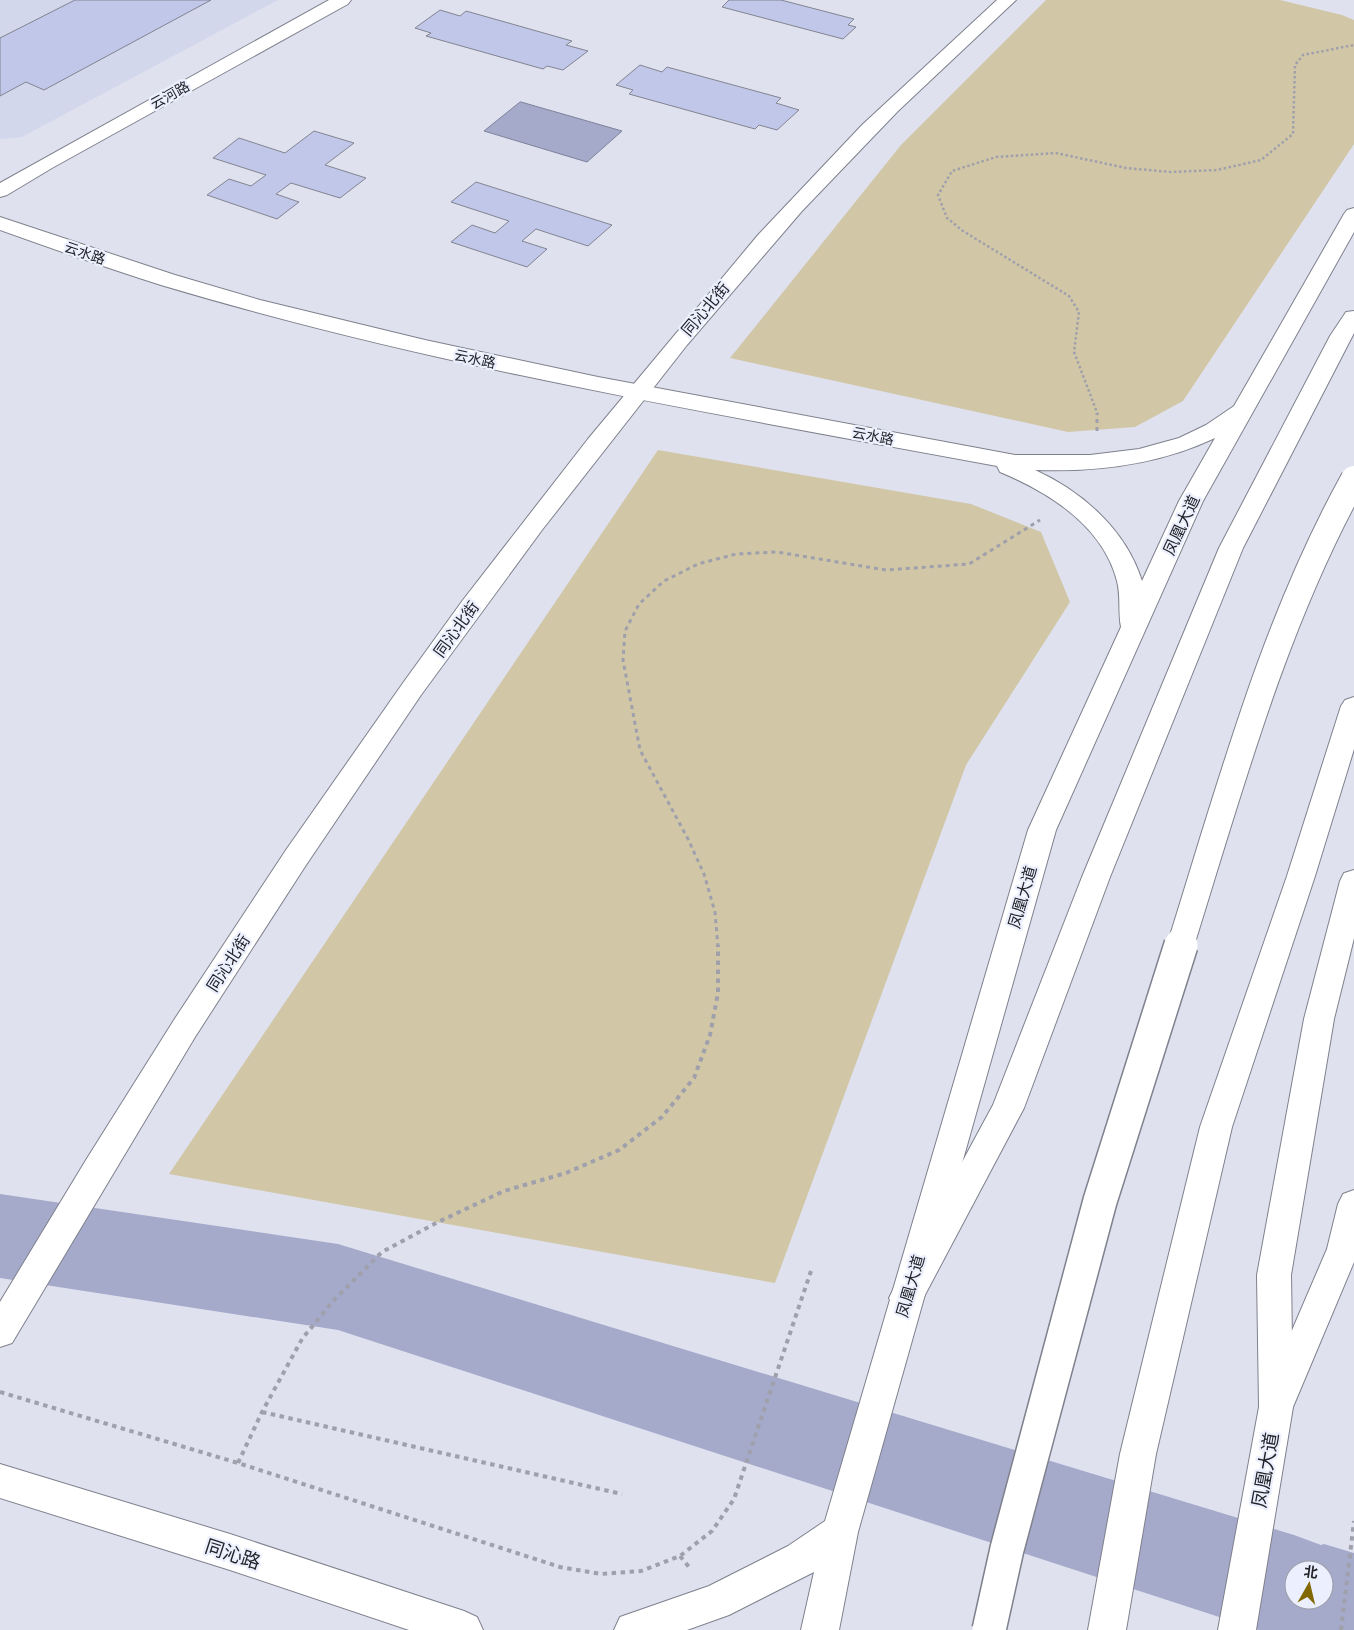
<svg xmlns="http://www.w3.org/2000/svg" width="1354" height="1630" font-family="Karla,'Noto Sans SC',sans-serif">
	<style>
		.built { fill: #d3d7ec }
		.green { fill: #d1c7a7 }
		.water { fill: #a5aacb; stroke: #7e829a }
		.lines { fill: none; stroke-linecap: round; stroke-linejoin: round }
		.river { fill: #a5aacb; fill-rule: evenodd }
		.building { fill: #c1c7e8; stroke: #828491 }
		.street-casing { stroke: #7f818d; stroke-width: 2 }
		.secondary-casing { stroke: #7f818d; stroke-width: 2 }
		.primary-casing { stroke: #7f818d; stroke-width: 2 }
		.path-far2 { stroke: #9fa0ab; stroke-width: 2.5; stroke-dasharray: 2.5 2.5; stroke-linecap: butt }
		.path-far1 { stroke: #9fa0ab; stroke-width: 3; stroke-dasharray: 4 4; stroke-linecap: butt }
		.path { stroke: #9fa0ab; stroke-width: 4; stroke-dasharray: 4.5 4.5; stroke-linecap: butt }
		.street { fill: #fff; fill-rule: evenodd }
		.secondary { fill: #fff; fill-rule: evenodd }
		.primary { fill: #fff; fill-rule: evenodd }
		.primary-bridge-far1-casing { stroke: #7f818d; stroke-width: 28; stroke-linecap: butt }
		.primary-bridge-casing { stroke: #7f818d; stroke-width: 36; stroke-linecap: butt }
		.primary-bridge-far1 { stroke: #fff; stroke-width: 26 }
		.primary-bridge { stroke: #fff; stroke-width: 33 }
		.labels { text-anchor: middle; stroke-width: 4.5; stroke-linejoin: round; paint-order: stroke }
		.far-street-label { font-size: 14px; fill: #232429; stroke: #eceffd }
		.street-label { font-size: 16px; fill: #232429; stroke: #eceffd }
		.near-street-label { font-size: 19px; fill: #232429; stroke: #eceffd }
	</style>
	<rect width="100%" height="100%" fill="#dfe1ef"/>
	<!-- built -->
	<path class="built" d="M0 0H278L22 137 0 139Z"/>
	<!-- green -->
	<path class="green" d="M1046 0H1280L1342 15 1354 20V144L1183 401 1135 427 1068 432 730 358 901 145Z
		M658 450 971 504 1041 532 1070 602 966 765 775 1283 169 1174Z"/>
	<!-- water -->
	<path class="water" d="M520 102H521L622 131 587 162 484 131Z"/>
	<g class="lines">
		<!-- river -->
		<path class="river" d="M0 1194 338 1244 1294 1535 1321 1545 1324 1544 1354 1553V1630H1259L338 1330 0 1278ZM1294 1570H1324V1600H1294Z"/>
	</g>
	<!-- building -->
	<path class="building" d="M75 0H211L44 90 26 82 0 96V38Z
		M729 0H781L854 19 848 25 856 27 843 39 722 7Z
		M440 10 460 16 466 11 572 41 566 45 588 51 563 70 547 66 543 69 426 36 431 33 415 28Z
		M640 65 662 72 667 67 781 98 776 103 799 110 777 130 759 125 755 129 629 94 633 90 616 85Z
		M314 131 354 143 325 165 366 178 340 198 291 183 276 194 299 202 277 219 207 195 229 179 251 186 266 175 213 158 239 138 285 153Z
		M476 182 612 225 588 246 536 229 522 241 547 249 527 267 451 242 472 225 495 233 509 221 451 202Z"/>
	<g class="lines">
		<defs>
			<path id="street" d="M329 0H351L348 4 52 168 7 195 0 197V183Z
				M997 0H1016L898 111 802 211 687 345 542 530 421 695 306 865 195 1037 12 1343 0 1347V1302L86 1160 174 1020 286 850 403 683 463 600 588 439 758 235 862 125Z"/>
			<path id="secondary" d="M1354 208V232L1203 501 1056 830 858 1532 839 1630H801L814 1572 729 1615 687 1630H614L620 1617 709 1586 788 1546 825 1521 1028 830 1121 627C1118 613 1121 596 1117 581 1103 526 1048 492 1000 472L997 466C717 414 434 367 161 285 107 268 53 249 0 230V217L175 275 260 300 425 340 598 377 1015 455H1090L1139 449 1179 438 1206 425 1234 406 1344 214 1347 210ZM1215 438 1179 501 1142 581C1126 530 1083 492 1035 470 1097 472 1158 465 1215 438Z
				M1354 1190V1262L1293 1407 1256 1630H1218L1259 1407 1327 1249 1338 1204 1343 1194Z
				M0 1464 230 1534 464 1611 477 1617 483 1630H409L230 1570 0 1498Z"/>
			<path id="primary" d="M1354 311V333L1243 548 1110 877 1024 1108 918 1308 906 1313 894 1308 889 1298 894 1288 993 1105 1082 877 1219 548 1330 336 1346 312Z
				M1354 697V749L1315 876 1232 1127 1156 1454 1126 1630H1088L1120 1454 1200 1127 1287 876 1341 706 1345 700Z
				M1354 870V938L1334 1019 1291 1275 1293 1407 1288 1418 1276 1423 1264 1418 1259 1407 1257 1275 1304 1019 1340 881 1344 873Z"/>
		</defs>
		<!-- street casing -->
		<use href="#street" class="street-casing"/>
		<!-- secondary casing -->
		<use href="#secondary" class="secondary-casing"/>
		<!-- primary casing -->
		<use href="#primary" class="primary-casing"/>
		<!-- path-far2 -->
		<path class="path-far2" d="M1098 415 1074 352 1079 312 1069 296 963 231 947 218 938 195 952 171 996 157 1056 153 1126 168 1171 172 1217 170 1261 160 1293 134 1295 65 1303 55 1354 45"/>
		<!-- path-far1 -->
		<path class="path-far1" d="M1097 431V413
			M718 947 715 912 704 874 688 839 640 750 623 660 625 631 639 604 664 581 698 564 736 554 777 552 886 570 969 564 1040 520"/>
		<!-- path -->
		<path class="path" d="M0 1392 238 1463 560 1567 601 1574 641 1571 680 1556 712 1531 734 1499 811 1271
			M262 1412 622 1494
			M238 1463 262 1412 302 1339 333 1301 382 1252 438 1222 504 1191 566 1173 619 1150 662 1117 694 1078 710 1035 718 993V945
			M680 1556 689 1567
			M1341 1630 1354 1521"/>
		<!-- street -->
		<use href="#street" class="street"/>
		<!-- secondary -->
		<use href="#secondary" class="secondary"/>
		<!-- primary -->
		<use href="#primary" class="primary"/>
		<defs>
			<path id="primary-bridge-far1" d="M1180 947C1230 788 1273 625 1354 479"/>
			<path id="primary-bridge" d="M989 1630 1007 1549 1100 1201 1181 945"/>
		</defs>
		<!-- primary-bridge-far1 casing -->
		<use href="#primary-bridge-far1" class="primary-bridge-far1-casing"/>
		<!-- primary-bridge casing -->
		<use href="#primary-bridge" class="primary-bridge-casing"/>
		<!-- primary-bridge-far1 -->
		<use href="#primary-bridge-far1" class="primary-bridge-far1"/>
		<!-- primary-bridge -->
		<use href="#primary-bridge" class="primary-bridge"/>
	</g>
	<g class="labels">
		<!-- far-street labels -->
		<g class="far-street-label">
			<text transform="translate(170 95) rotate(-29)" y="5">云河路</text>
			<text transform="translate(85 253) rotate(19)" y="5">云水路</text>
			<text transform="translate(475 359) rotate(12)" y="5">云水路</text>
			<text transform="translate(873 436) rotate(11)" y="5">云水路</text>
		</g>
		<!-- street labels -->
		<g class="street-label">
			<text transform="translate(705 309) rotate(-50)" y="6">同沁北街</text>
			<text transform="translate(1181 525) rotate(-65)" y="6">凤凰大道</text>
			<text transform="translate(456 629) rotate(-54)" y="6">同沁北街</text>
			<text transform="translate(1022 897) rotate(-74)" y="6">凤凰大道</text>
			<text transform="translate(228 963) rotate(-57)" y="6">同沁北街</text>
			<text transform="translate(910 1286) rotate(-74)" y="6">凤凰大道</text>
		</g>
		<!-- near-street labels -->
		<g class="near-street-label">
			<text transform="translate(1265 1470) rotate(-80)" y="7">凤凰大道</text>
			<text transform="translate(233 1554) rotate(18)" y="7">同沁路</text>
		</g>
	</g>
	<!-- north arrow -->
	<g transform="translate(1309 1585) rotate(8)"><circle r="24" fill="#eceffd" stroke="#9c9ea8"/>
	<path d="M0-4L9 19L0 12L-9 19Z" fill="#826800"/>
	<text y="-8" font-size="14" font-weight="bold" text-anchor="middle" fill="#232429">北</text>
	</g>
</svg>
